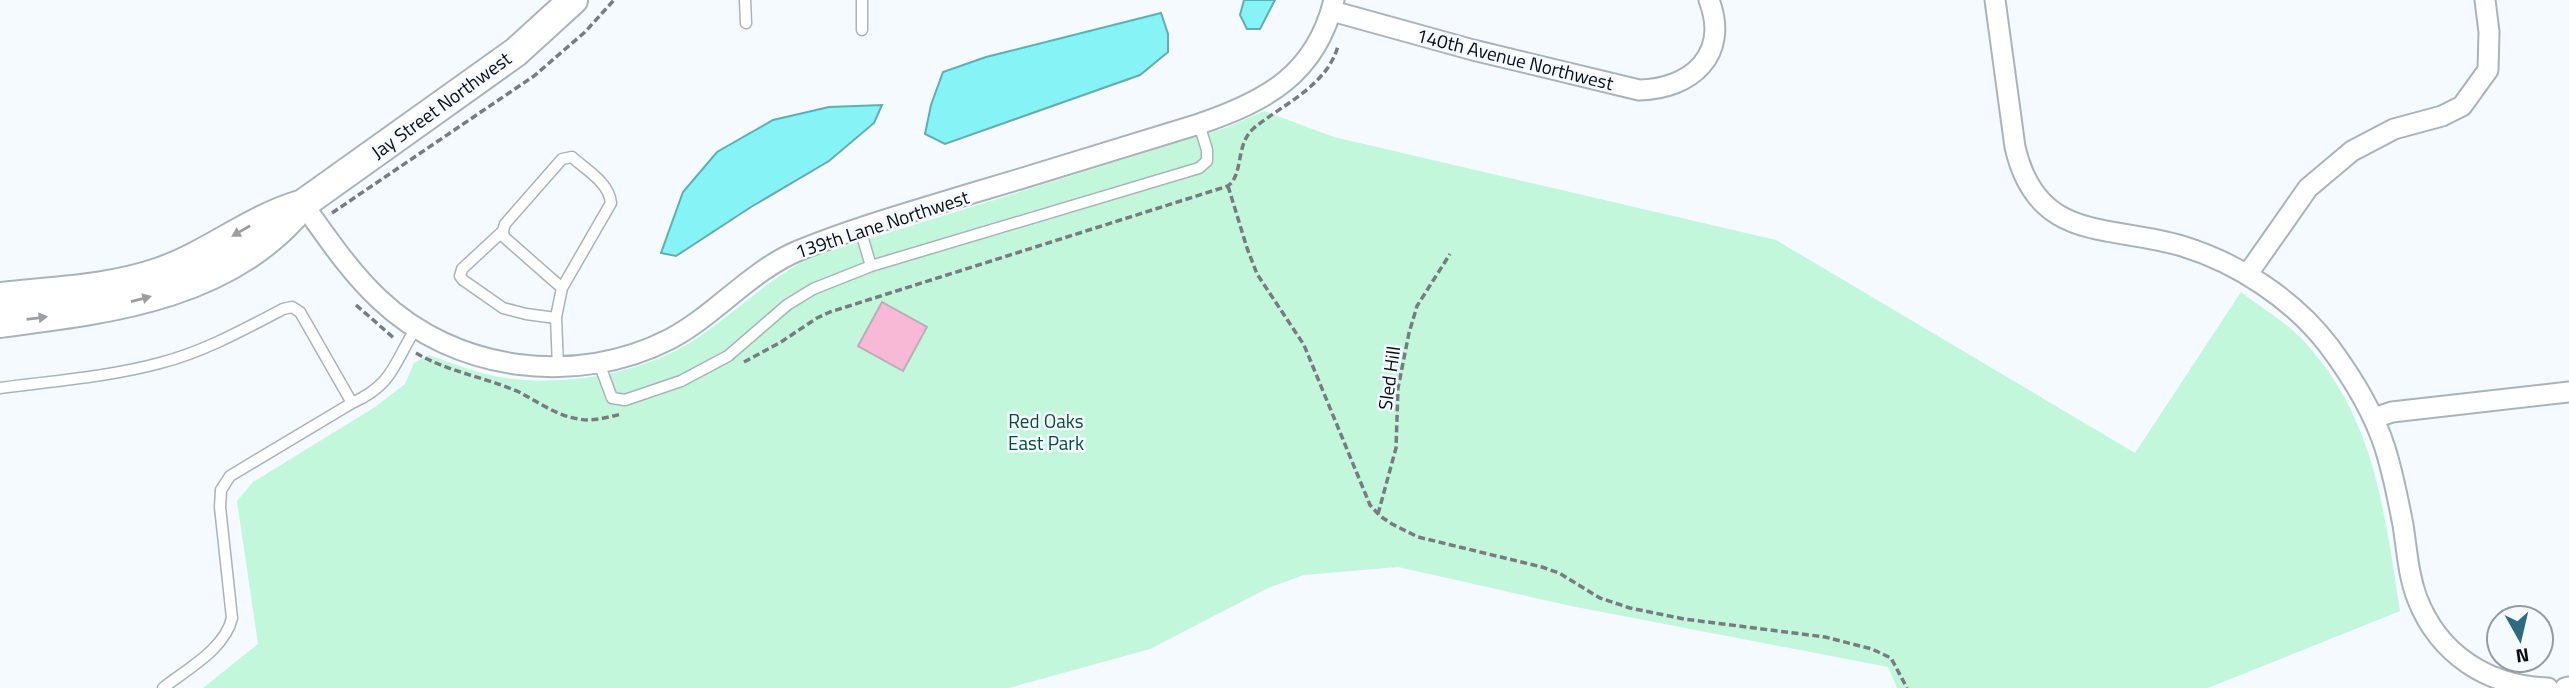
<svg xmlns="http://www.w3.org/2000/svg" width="2569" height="688" font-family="'Titillium Web',sans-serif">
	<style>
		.green { fill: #c2f7db }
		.water { fill: #86f3f7; stroke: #61aeb2; stroke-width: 2 }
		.building { fill: #f7b9d6; stroke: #baadb3; stroke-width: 2 }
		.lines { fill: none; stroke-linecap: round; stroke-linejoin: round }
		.lane-casing { stroke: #a9b3bb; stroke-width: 13 }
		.street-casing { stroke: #a9b3bb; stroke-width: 23 }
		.secondary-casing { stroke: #a9b3bb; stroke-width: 32 }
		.path { stroke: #787c80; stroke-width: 3.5; stroke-dasharray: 7 3.5; stroke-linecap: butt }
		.lane { stroke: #fff; stroke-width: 10 }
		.street { stroke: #fff; stroke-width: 19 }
		.secondary { stroke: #fff; stroke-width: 28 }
		.oneway { fill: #9d9e9f }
		.labels { text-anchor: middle; stroke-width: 5; stroke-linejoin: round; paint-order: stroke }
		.street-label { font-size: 19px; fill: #0a0d10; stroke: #f4faff }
		.park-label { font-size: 19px; fill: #074d33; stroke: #f4faff }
	</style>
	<rect width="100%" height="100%" fill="#f4faff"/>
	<!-- green -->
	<path class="green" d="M1264 111 1334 137 1776 240 2135 453 2241 292C2260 307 2284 321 2301 338 2375 416 2384 510 2400 611L2208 688H1897L1888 667 1571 606 1398 567 1304 575 1268 588 1150 649 1009 688H203L258 644 237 501 253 482 375 407 405 384 414 363 429 355C452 363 476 373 500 377 566 388 649 373 703 334 741 307 769 279 811 257L1228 127Z"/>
	<!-- water -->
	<path class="water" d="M1244 0H1275L1260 29H1247L1240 15Z
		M1161 13 1168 34V52L1140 75 945 144 925 134 931 105 943 72 986 57Z
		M882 105 874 123 829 161 751 207 676 256 661 253 683 192 717 152 773 120 829 107Z"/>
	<!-- building -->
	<path class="building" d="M882 302 927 327 903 371 858 346Z"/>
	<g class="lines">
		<defs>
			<path id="lane" d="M745 0 746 23
				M862 0V30
				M860 229 871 266
				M503 231 462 269 460 276 463 280 503 308 526 314 556 318
				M599 363 612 398 625 400 681 381 728 356 787 305 813 289 871 266 1199 168 1207 161V150L1199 124
				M558 367 556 317 562 288 611 203C609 182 586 170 572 157L562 159 505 224 503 231 504 237 562 288
				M0 388C53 381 108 377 160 363 203 352 243 330 283 309L292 307 300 312 352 403
				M163 688C187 669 225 649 232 618L220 507 221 490 230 476 352 403C394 384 393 364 416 328"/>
			<path id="street" d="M1995 0 2015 147C2037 243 2108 224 2182 246 2238 263 2294 300 2329 346 2352 377 2373 410 2385 448 2393 473 2398 499 2403 525 2407 550 2408 574 2417 598 2439 655 2488 686 2548 688
				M1332 11 1473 50 1639 90C1691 89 1730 55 1709 0
				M303 204C326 236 350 272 379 299 455 372 577 387 670 339 717 314 751 270 800 250 854 228 911 212 966 195 1044 172 1122 148 1199 124 1267 101 1316 74 1334 0
				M2247 275 2308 188 2352 151 2394 129 2442 116 2462 106 2488 70 2489 32 2485 0
				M2374 418 2392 412 2569 392
				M2565 688 2569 687"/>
			<path id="secondary" d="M0 297C53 291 108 290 160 272 209 255 250 220 300 205
				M0 323C108 309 230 296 303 204L516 52 573 0"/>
		</defs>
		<!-- lane casing -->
		<use href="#lane" class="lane-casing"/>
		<!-- street casing -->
		<use href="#street" class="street-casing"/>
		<!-- secondary casing -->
		<use href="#secondary" class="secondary-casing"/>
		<!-- path -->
		<path class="path" d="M1228 186 1247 248 1257 274 1304 345 1370 505 1380 516 1392 524 1418 537 1542 567 1559 573 1600 598 1630 608 1684 619 1825 637 1872 649 1891 658 1907 688
			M332 213 534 76 585 32 614 0
			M356 305 395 339
			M416 353C448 372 485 377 519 392 538 402 557 416 579 419 593 422 608 417 622 414
			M744 362 781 342 817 318 830 312 1228 186C1244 174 1235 144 1254 128 1283 104 1327 86 1338 46
			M1378 514 1396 448 1398 388 1409 333 1417 306 1450 254"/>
		<!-- lane -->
		<use href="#lane" class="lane"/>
		<!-- street -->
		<use href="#street" class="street"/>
		<!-- secondary -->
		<use href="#secondary" class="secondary"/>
	</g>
	<!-- one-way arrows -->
	<defs><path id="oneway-solid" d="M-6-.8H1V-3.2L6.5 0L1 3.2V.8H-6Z" transform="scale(1.75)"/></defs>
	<g class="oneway">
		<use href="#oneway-solid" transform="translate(241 231) rotate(150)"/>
		<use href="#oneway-solid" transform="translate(141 299) rotate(-15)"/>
		<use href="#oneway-solid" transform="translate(37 318) rotate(-7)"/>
	</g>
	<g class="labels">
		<!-- street labels -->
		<g class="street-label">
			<text transform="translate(1515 59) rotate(14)" y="7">140th Avenue Northwest</text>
			<text transform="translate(441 105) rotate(-36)" y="7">Jay Street Northwest</text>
			<text transform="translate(882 224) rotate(-18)" y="7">139th Lane Northwest</text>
			<text transform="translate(1389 378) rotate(-82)" y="7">Sled Hill</text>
		</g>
		<!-- park labels -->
		<g class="park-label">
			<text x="1046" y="428">Red Oaks<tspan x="1046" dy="22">East Park</tspan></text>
		</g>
	</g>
	<!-- north arrow -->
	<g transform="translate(2520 639) rotate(172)"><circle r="33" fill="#f4faff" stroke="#969b9f" stroke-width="2"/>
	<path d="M0-5L12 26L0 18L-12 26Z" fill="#2f6982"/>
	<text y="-10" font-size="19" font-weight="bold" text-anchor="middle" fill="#0a0d10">N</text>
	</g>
</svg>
